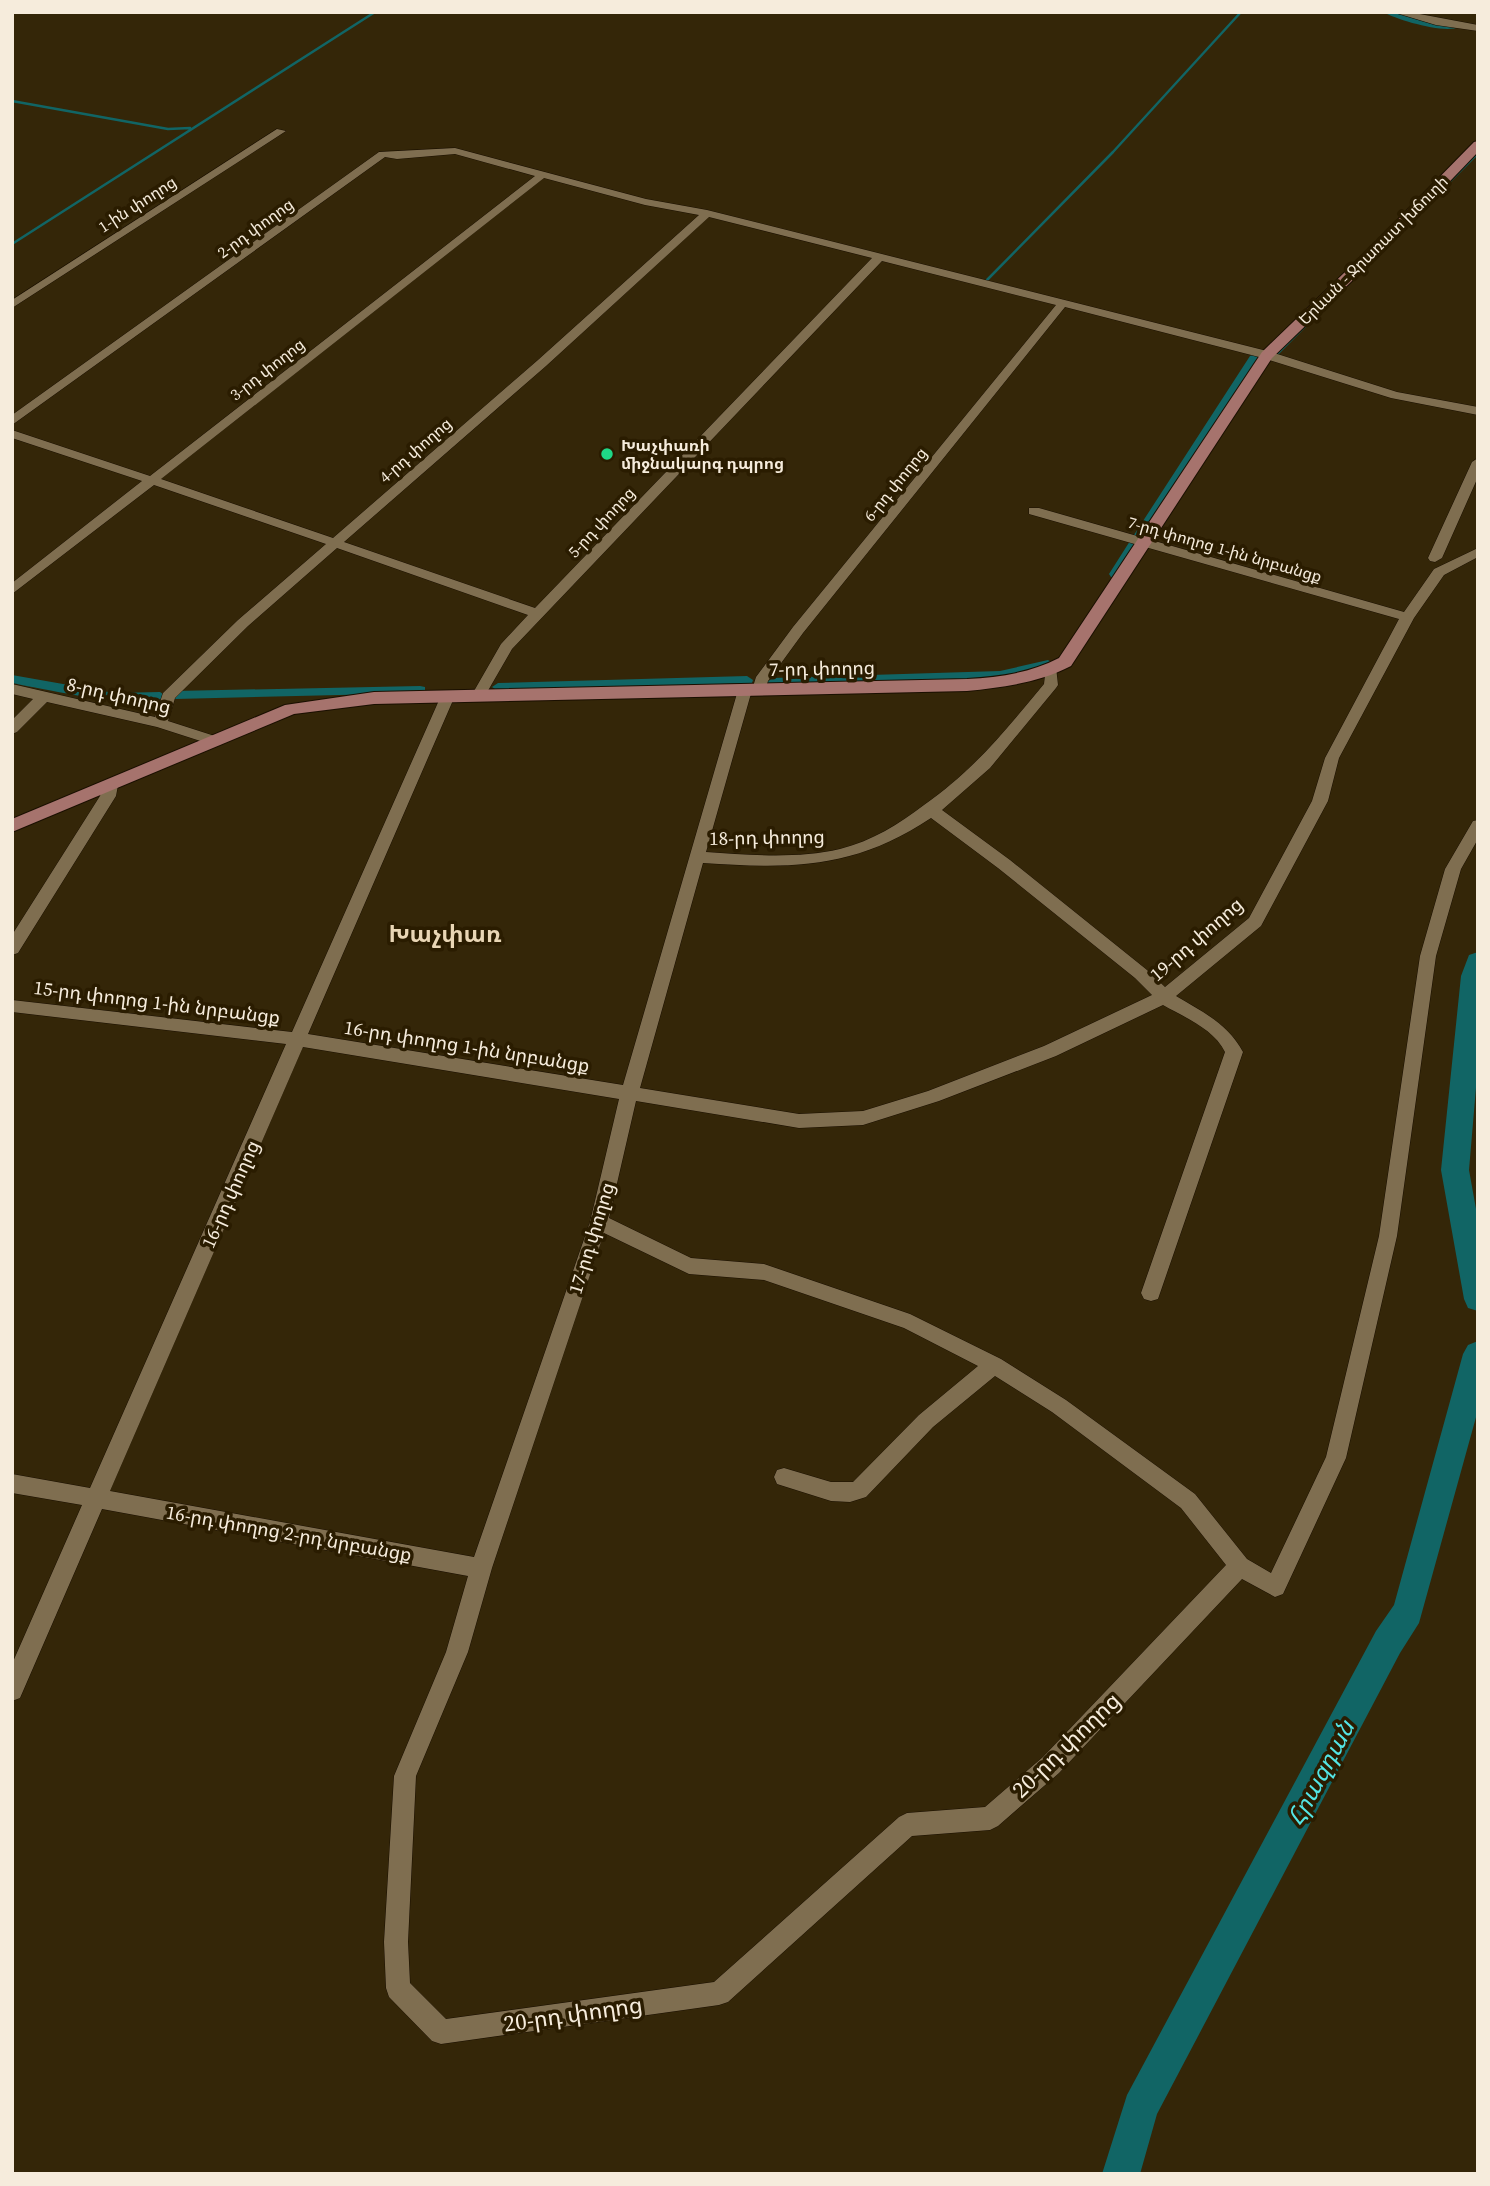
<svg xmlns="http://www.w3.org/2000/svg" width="1490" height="2186" font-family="'Source Serif 4','Noto Sans Armenian',serif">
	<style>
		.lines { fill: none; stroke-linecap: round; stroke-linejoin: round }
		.stream { stroke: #116565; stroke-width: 2.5 }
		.canal { fill: #116565; fill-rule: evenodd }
		.river { fill: #116565; fill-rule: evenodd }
		.minor-casing { stroke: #1a0f00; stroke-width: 1 }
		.major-casing { stroke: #1a0f00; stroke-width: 2 }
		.minor { fill: #7f6e50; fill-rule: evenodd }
		.major { fill: #a6736d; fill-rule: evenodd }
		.poi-dot { fill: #1fd887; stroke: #2a1c00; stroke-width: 2.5 }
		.labels { text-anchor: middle; stroke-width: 7; stroke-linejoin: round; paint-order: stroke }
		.far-street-label { font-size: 16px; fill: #f6ecdc; stroke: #2a1c00 }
		.far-poi-label { font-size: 16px; font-weight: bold; fill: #f6ecdc; stroke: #2a1c00; text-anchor: start }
		.street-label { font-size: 19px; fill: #f6ecdc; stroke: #2a1c00 }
		.quarter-label { font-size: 23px; font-weight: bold; fill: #e9d6b5; stroke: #2a1c00 }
		.near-street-label { font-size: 23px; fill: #f6ecdc; stroke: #2a1c00 }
		.near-water-label { font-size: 24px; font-style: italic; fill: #53e5e5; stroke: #2a1c00 }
	</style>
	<rect width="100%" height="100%" fill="#342608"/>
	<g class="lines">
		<!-- stream -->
		<path class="stream" d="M12 101 168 129 190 128
			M1436 195 1478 153
			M12 244 375 12
			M987 280 1113 152 1241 12
			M1278 353 1311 320"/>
		<!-- canal -->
		<path class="canal" d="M1383 12H1397L1459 27C1445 34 1397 20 1383 12Z
			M1255 353 1260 356 1144 538 1138 542 1140 544 1119 577 1115 578 1111 577 1109 574 1130 541 1134 540 1132 538 1250 356Z
			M1048 660 1054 664 1053 667 1000 679 773 686 767 682 773 678 1000 671Z
			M12 675 114 693 160 692 166 696C149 713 39 688 12 683Z
			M747 676 753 680 752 683 498 691 492 687 498 683Z
			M420 686 425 687V693L175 699 169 695 175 691Z"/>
		<!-- river -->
		<path class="river" d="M1478 952V1064L1469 1170 1478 1220V1311L1468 1308 1464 1299 1441 1170 1461 976 1469 955Z
			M1478 1341V1410L1419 1623 1400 1653 1157 2114 1140 2174H1102L1127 2095 1376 1631 1394 1605 1463 1354 1468 1345Z"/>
		<defs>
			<path id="minor" d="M1393 12H1409L1478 25V31L1436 25Z
				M277 129 286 131 12 308V300Z
				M455 148 646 199 707 210 1271 352 1397 392 1478 407V415L1391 398 1263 358 1065 307 803 633 768 681 764 693 759 695 752 690 706 852C750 855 797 859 840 849 872 841 899 824 924 805 975 769 1004 732 1044 684L1046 667H1056L1058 685 1056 688 990 768 942 810 1010 860 1147 970 1165 987 1249 918 1312 801 1325 758 1399 619 1029 514V508H1039L1404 612 1434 569 1478 548V557L1444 575 1414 618 1339 758 1328 801 1261 926 1176 996C1203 1012 1228 1024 1243 1052L1158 1299 1151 1301 1144 1299 1141 1293 1225 1052C1214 1029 1184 1017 1163 1005L1056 1056 939 1101 863 1125 799 1128 636 1101 609 1218 691 1258 764 1264 910 1314 1001 1359 1066 1400 1195 1494 1247 1559 1271 1573 1326 1457 1379 1236 1420 956 1445 869 1473 821 1478 820V839L1461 869 1436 956 1397 1236 1346 1458 1283 1594 1275 1597 1242 1579 1059 1773 998 1826 990 1830 912 1836 728 2002 719 2005 441 2044 432 2041 389 1997 386 1988 384 1942 394 1776 446 1652 468 1576 102 1509 20 1698 12 1701V1664L82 1505 12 1493V1474L90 1488 286 1044 12 1012V1000L292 1032 440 698 447 693 454 698 308 1034 623 1085 738 690 745 685 752 690 756 677 793 627 1056 305 882 261 512 649 482 701H472L470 698 501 644 528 615 337 548 248 626 175 698 168 721 221 738 223 741 221 744 216 746 157 727 47 702 17 732 12 734V720L33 699 12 694V684L155 717 163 693 238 620 326 544 154 485 12 594V583L142 481 12 438V430L150 476 535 176 455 154 397 159 385 157 12 425V415L379 152ZM544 178 645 205 699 215 538 360 333 538 161 479ZM709 217 872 258 535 608 344 542 546 366ZM931 818 998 868 1135 978 1152 995 1044 1046 928 1091 863 1111 799 1114 640 1088 703 863C793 869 854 869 931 818ZM303 1047 619 1099 590 1222 474 1557 110 1491ZM604 1233 689 1274 764 1280 904 1328 978 1366 919 1415 853 1482H831L784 1468 777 1470 774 1477 777 1484 831 1501 850 1502 866 1497 933 1427 995 1376 1052 1412 1181 1508 1226 1565 1043 1757 985 1807 907 1813 899 1817 714 1982 446 2019 410 1983 408 1942 416 1776 468 1652 492 1568Z
				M1478 458V477L1442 558 1435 562 1430 561 1428 558 1472 462Z
				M110 780 118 785 116 796 18 953 12 955V935L100 796 105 781Z"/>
			<path id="major" d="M1478 141V152L1381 253 1272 358 1071 666C1038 683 1004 687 967 691L374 704 294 714 12 832V819L285 705 374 692 967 679C1000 677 1030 673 1059 658L1262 352 1371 247 1474 142Z"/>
		</defs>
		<!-- minor casing -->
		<use href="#minor" class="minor-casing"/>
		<!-- major casing -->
		<use href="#major" class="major-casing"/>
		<!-- minor -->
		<use href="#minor" class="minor"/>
		<!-- major -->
		<use href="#major" class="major"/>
	</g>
	<!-- markers -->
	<circle class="poi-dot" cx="607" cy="454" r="7"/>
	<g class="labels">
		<!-- far-street labels -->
		<g class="far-street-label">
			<text transform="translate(137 204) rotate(-33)" y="6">1-ին փողոց</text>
			<text transform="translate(255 228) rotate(-36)" y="6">2-րդ փողոց</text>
			<text transform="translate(1373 250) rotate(-45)" y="6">Երևան - Ջրառատ խճուղի</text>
			<text transform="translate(267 369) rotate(-38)" y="6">3-րդ փողոց</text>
			<text transform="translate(415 450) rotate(-41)" y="6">4-րդ փողոց</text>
			<text transform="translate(895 484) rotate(-51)" y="6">6-րդ փողոց</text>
			<text transform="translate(601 522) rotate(-47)" y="6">5-րդ փողոց</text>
			<text transform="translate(1225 549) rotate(16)" y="6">7-րդ փողոց 1-ին նրբանցք</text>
		</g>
		<!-- far-poi labels -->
		<g class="far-poi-label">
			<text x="621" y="451">Խաչփառի<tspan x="621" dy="18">միջնակարգ դպրոց</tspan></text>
		</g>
		<!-- street labels -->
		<g class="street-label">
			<text transform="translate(822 668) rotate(-1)" y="7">7-րդ փողոց</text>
			<text transform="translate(119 695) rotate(13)" y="7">8-րդ փողոց</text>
			<text transform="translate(767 837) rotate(-1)" y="7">18-րդ փողոց</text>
			<text transform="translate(1196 939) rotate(-41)" y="7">19-րդ փողոց</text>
			<text transform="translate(157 1002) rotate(7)" y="7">15-րդ փողոց 1-ին նրբանցք</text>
			<text transform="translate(467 1046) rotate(9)" y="7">16-րդ փողոց 1-ին նրբանցք</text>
			<text transform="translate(230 1194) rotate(-66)" y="7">16-րդ փողոց</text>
			<text transform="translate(591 1238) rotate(-73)" y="7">17-րդ փողոց</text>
			<text transform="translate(289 1533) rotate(10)" y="7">16-րդ փողոց 2-րդ նրբանցք</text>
		</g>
		<!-- quarter labels -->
		<g class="quarter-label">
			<text x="445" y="942">Խաչփառ</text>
		</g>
		<!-- near-street labels -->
		<g class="near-street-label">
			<text transform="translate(1066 1745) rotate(-44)" y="8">20-րդ փողոց</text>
			<text transform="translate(573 2014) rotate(-8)" y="8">20-րդ փողոց</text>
		</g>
		<!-- near-water labels -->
		<g class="near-water-label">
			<text transform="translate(1321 1773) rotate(-62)" y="8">Հրազդան</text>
		</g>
	</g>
	<!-- border -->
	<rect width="1490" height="2186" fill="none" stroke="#f6ecdc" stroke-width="28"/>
</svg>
